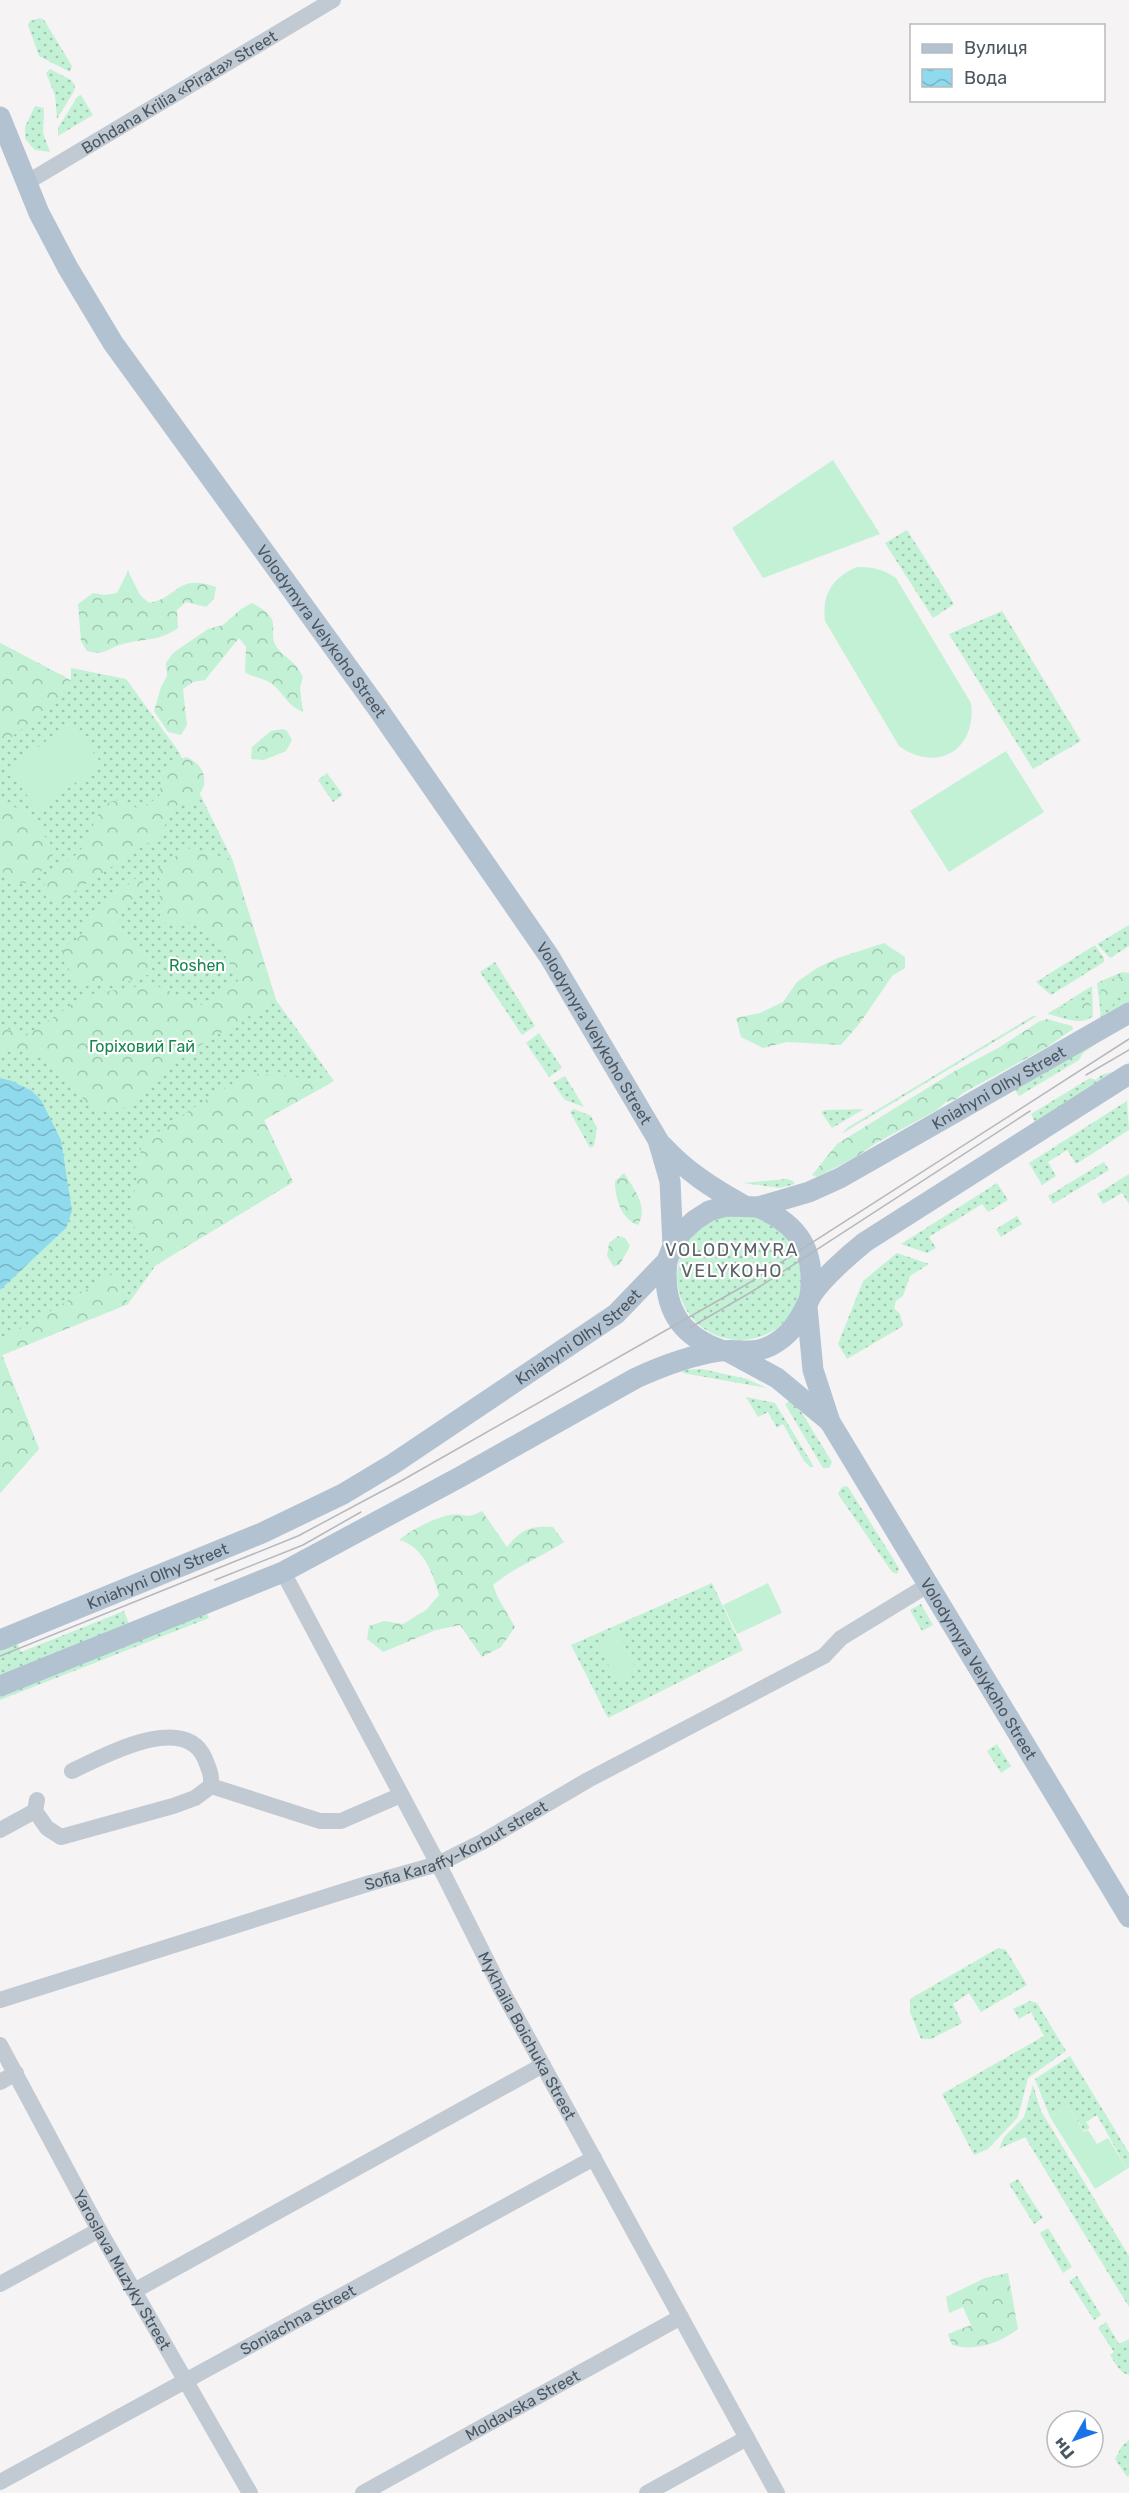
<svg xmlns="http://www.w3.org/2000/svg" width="1129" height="2493" font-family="Rubik,sans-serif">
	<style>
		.grass { fill: url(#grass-dots) }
		.forest { fill: url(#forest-crowns) }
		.pitch { fill: #c3f1d5 }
		.water { fill: url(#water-waves) }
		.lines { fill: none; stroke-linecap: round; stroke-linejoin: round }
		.minor { stroke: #c1cad2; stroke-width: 16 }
		.major { stroke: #b3c2d1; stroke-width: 21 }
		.tram { stroke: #b5b8bd; stroke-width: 1.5 }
		.labels { text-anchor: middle; stroke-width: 4.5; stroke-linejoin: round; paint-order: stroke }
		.street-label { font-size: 16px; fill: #4a5661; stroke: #fff }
		.park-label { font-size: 16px; fill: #17864f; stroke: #fff }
		.neighbourhood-label { font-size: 18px; letter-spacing: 1.5px; fill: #5f6368; stroke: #fff }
	</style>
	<defs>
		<pattern id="grass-dots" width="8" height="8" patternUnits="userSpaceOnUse" patternTransform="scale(1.5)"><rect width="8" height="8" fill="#c3f1d5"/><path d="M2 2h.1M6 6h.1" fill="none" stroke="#a0c6b0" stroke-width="1.8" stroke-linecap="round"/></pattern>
		<pattern id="forest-crowns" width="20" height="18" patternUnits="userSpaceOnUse" patternTransform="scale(1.5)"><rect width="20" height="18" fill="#c3f1d5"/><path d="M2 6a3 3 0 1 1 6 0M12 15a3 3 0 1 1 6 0" fill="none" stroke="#a0c6b0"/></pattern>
		<pattern id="water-waves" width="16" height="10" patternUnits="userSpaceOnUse" patternTransform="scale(1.5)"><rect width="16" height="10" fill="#90daee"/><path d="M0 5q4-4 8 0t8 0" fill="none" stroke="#78b4c4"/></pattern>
	</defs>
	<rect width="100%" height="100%" fill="#f5f3f3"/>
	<!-- grass -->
	<path class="grass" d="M40 18 44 20 72 66 70 72 39 56 28 25 30 21Z
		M50 69 71 80 75 85 74 91 57 119 55 95 46 73Z
		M81 95 93 115 58 136V128L78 96Z
		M35 106 44 108 43 133 50 152 35 150 25 139V127Z
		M907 530 954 604 933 618 885 543Z
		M1002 611 1081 741 1033 769 949 634Z
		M0 643 71 680V668L126 679 179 752 232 859 276 1000 334 1081 264 1120 293 1182 156 1265 128 1304 2 1355 39 1449 0 1493Z
		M327 773 343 795 333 802 318 780Z
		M1129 925V946L1110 958 1097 944Z
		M1095 945 1104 958V962L1051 995 1036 982Z
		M495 962 535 1026 522 1035 480 972Z
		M1122 972 1129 973V1002L1101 1018 1097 983Z
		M1092 986 1093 1017C1079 1026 1062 1017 1047 1014Z
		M1033 1016H1037L843 1133 847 1128Z
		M539 1033 562 1068 549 1077 526 1043Z
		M1095 1042 1096 1044 1083 1053 1079 1060 1019 1096 1014 1089Z
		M1111 1072 1112 1073 1035 1123 1031 1114 1090 1078 1096 1080 1101 1075Z
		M565 1076 584 1107 565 1100 553 1083Z
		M1127 1101 1129 1130 1076 1164 1067 1150 1048 1162 1056 1176 1042 1185 1029 1163Z
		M574 1109 591 1116 597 1128 594 1146 590 1148 570 1112Z
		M864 1109 832 1128 821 1112 825 1110Z
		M1104 1162 1109 1170 1053 1204 1048 1196Z
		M1129 1174V1204L1122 1193 1103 1204 1097 1194Z
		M787 1179 793 1181 795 1184 780 1188 743 1183Z
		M997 1183 1008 1200 988 1212 982 1204 929 1237 936 1248 927 1253 901 1244Z
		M677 1277a63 63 0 1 1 126 0a63 63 0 1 1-126 0Z
		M1017 1216 1022 1224 1001 1237 996 1229Z
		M897 1253 929 1264 910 1276 903 1296 896 1301 894 1308 900 1314 903 1326 847 1359 838 1344 863 1281Z
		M702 1369 747 1379 767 1388 683 1373 682 1370Z
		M746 1397 775 1403 814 1467H810L804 1461 783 1424 777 1428 768 1412 758 1417Z
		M790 1401 802 1413 832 1462 829 1468H823L785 1404Z
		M845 1486 848 1487 899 1568 897 1574 892 1572 838 1494 841 1488Z
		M712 1583 743 1650 608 1718 571 1645Z
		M921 1604 933 1625 922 1631 910 1610Z
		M124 1611 129 1624 0 1675V1647L16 1641 21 1652Z
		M206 1612 209 1618 0 1700V1694Z
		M997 1744 1011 1766 1001 1773 987 1751Z
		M998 1948 1006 1950 1027 1985 981 2012 969 1993 953 2004 962 2023 931 2039H921L910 2012V1999Z
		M1030 2001 1037 2003 1066 2051 1028 2078 1018 2117 988 2149 974 2155 942 2094 1044 2036 1031 2012 1019 2019 1013 2009Z
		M1070 2056 1129 2153V2167L1127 2169 1097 2115 1086 2122 1090 2128 1084 2131 1068 2106 1050 2117 1035 2079Z
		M1033 2085 1041 2111 1129 2256V2307L1025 2137 999 2149 1004 2137 1024 2117Z
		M1018 2179 1043 2218 1034 2224 1009 2184Z
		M1048 2228 1072 2267 1063 2273 1040 2233Z
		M1077 2276 1101 2315 1094 2320 1069 2281Z
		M1106 2322 1119 2344 1129 2339V2375C1120 2373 1115 2363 1110 2355L1114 2352 1098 2328Z
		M1129 2440V2476L1127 2477 1115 2459 1122 2446Z"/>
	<!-- forest -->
	<path class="forest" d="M128 571 140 595 149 603C180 597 176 573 216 587L214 599 206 607 186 602 177 610 178 628C158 642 144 638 123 644 107 648 106 656 87 651L81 641 78 604 93 593 105 595 117 593Z
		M252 603C288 622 264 630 278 649 287 660 294 659 303 677L300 688 303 712C284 704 281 687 267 681 259 677 252 677 245 672L246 647 239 638 205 680 193 682 183 689 187 725 181 735 168 732 154 711 161 687 167 676 166 663 173 653 208 629 223 625 241 609Z
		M0 643 71 681 49 708 0 746Z
		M283 729 287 731 292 740 286 751 264 760 251 759 252 747 271 731Z
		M186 757C209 766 211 791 189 803 184 806 179 804 175 806 170 810 165 828 160 835L58 902 48 899 42 892C51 861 65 869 82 848 92 835 95 807 113 801 122 798 131 806 139 809L159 797C162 774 165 769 186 757Z
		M5 804 26 811 55 850 33 884 7 881 0 865V805Z
		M187 848 232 859 276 1000 184 1055 123 1108 91 1109C63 1072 50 1050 0 1049V1028L3 1026 24 1037 86 995 152 984 202 1005 242 978 199 922H160L159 868Z
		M142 878 145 890 122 906 117 917 122 932 143 950 154 973 123 983H105L81 987 62 959 63 948C68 943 75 942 79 937 87 927 87 915 100 905 111 895 126 891 133 879Z
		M884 943 905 957V968L892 976 860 1023 841 1045 787 1042 763 1048 741 1037 736 1018 760 1013 783 1002 797 982 817 968 838 958Z
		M1123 975H1129V988L1114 1001 1112 1007 1102 1010 1100 995 1102 983Z
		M1071 1001H1088L1092 1013 1088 1019 1056 1011Z
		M1047 1019 1072 1026 1073 1029 1047 1047 963 1093 955 1100 946 1102 937 1110 876 1143 856 1157 817 1177 812 1175 837 1144 955 1071 1000 1047 1040 1021Z
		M250 1073 334 1081 264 1120 293 1182 156 1265 130 1219 142 1143 196 1106Z
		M624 1173C634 1189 649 1207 638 1225 621 1219 615 1198 615 1181Z
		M618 1236 625 1238 630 1246 620 1264 614 1267 607 1256 609 1243Z
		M116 1272 128 1304 2 1355 39 1449 0 1493V1341Z
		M482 1511 507 1547C522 1529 530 1526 553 1527L564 1542C541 1557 515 1567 493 1585L498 1598 515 1627 501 1647 482 1657 460 1625 436 1630 383 1652 367 1639 369 1626 384 1621 403 1624 426 1610 439 1595C433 1573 423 1546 399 1540 409 1531 436 1517 450 1515 466 1512 463 1521 482 1511Z
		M1008 2273 1018 2329C1000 2343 974 2352 952 2345L948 2334 971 2325 963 2307 949 2313 946 2297 985 2278Z"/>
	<!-- pitch -->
	<path class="pitch" d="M833 460 880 534 763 578 732 528Z
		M857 567C873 567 883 569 896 578L971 703C977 749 938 774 899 746L825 621C822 594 832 578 857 567Z
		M71 722 101 763 39 811 8 770Z
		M1006 751 1044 812 949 872 910 811Z
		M768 1583 782 1613 737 1634 723 1605Z
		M618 1632 637 1671 616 1681 598 1643Z
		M1068 2106 1084 2132 1088 2130 1097 2144 1108 2138 1127 2169 1095 2189 1050 2117Z"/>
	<!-- water -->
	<path class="water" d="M0 1078 12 1081 32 1091 41 1100 61 1140 72 1211 66 1228 0 1290Z"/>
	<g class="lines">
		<!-- minor -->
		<g class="minor">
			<path id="s1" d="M26 183 333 0"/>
			<path id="s2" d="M283 1572 445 1877 500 1987 777 2493"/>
			<path d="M72 1771C104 1756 185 1711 205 1759 209 1769 212 1775 211 1786L320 1821H341L401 1795"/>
			<path d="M37 1800 35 1811 47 1828 61 1837 173 1806 195 1798 211 1786"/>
			<path d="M0 1830 35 1811"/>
			<path id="s3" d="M0 2000 367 1884 438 1864 482 1842 588 1780 824 1656 841 1638 928 1585"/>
			<path id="s4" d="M0 2045 99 2230 250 2493"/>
			<path d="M0 2082 16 2073"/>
			<path d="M0 2284 99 2230"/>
			<path d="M134 2291 543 2065"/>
			<path id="s5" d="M0 2482 594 2158"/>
			<path id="s6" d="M363 2493 681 2317"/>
			<path d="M647 2493 747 2438"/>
		</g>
		<!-- major -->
		<g class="major">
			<path id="s7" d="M0 117 39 213 68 268 113 343 376 706 549 956 658 1140 670 1181 673 1246"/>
			<path d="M662 1145C686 1171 712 1188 743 1205"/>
			<path d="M758 1207C800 1225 816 1252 810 1297"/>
			<path d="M667 1261C662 1305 678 1335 721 1350"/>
			<path id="s8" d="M807 1307 813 1370 830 1422 1129 1917"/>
			<path d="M729 1352 777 1378 829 1421"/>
			<path id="s9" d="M0 1640 262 1533 343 1494 393 1464 616 1314 667 1261 673 1246 682 1232 695 1220 709 1211 726 1206 758 1207 809 1192 840 1178 1129 1013"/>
			<path d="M0 1686 283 1572 460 1477 636 1378C660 1367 693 1355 719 1351 742 1348 754 1357 777 1342 795 1330 801 1316 810 1298 819 1281 850 1254 865 1242L1129 1074"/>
		</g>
		<!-- tram -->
		<path class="tram" d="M1086 1075 1129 1050
			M691 1327 753 1291 1030 1111
			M215 1580 303 1545 361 1512
			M0 1656 298 1536 401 1481 749 1283 1129 1039"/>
	</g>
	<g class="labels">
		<!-- street labels -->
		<g class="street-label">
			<text dy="6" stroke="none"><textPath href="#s1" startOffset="178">Bohdana Krilia «Pirata» Street</textPath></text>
			<text dy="6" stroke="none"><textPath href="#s7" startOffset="609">Volodymyra Velykoho Street</textPath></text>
			<text dy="6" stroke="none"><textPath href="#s7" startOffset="1095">Volodymyra Velykoho Street</textPath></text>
			<text dy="6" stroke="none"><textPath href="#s9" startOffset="1160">Kniahyni Olhy Street</textPath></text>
			<text dy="6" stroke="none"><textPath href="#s9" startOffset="656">Kniahyni Olhy Street</textPath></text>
			<text dy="6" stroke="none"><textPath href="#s9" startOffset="170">Kniahyni Olhy Street</textPath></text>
			<text dy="6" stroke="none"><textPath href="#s8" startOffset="406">Volodymyra Velykoho Street</textPath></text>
			<text dy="6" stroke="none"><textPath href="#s3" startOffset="482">Sofia Karaffy-Korbut street</textPath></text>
			<text dy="6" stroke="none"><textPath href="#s2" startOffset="524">Mykhaila Boichuka Street</textPath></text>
			<text dy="6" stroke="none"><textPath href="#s4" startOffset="256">Yaroslava Muzyky Street</textPath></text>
			<text dy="6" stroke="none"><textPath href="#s5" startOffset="339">Soniachna Street</textPath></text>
			<text dy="6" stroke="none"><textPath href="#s6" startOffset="182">Moldavska Street</textPath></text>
		</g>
		<!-- park labels -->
		<g class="park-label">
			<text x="197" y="971">Roshen</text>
			<text x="142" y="1052">Горіховий Гай</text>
		</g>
		<!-- neighbourhood labels -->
		<g class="neighbourhood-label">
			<text x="732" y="1256">VOLODYMYRA<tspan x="732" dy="21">VELYKOHO</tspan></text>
		</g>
	</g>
	<!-- legend -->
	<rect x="910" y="24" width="195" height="78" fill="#ffffff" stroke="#b7bbc0" stroke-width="1.5"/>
	<rect x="922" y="44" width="30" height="9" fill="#b3c2d1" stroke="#b7bbc0" stroke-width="1.5"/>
	<text x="964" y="54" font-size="18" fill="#4a5661">Вулиця</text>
	<rect x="922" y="69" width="30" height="18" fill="url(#water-waves)" stroke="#b7bbc0" stroke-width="1.5"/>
	<text x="964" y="84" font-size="18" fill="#4a5661">Вода</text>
	<!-- north arrow -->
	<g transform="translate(1075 2439) rotate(230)"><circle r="28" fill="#ffffff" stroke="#b7bbc0" stroke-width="1.5"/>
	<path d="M0-4.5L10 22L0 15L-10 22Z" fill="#1a73e8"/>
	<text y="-9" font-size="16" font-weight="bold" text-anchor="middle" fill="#4a5661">Пн</text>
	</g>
</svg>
